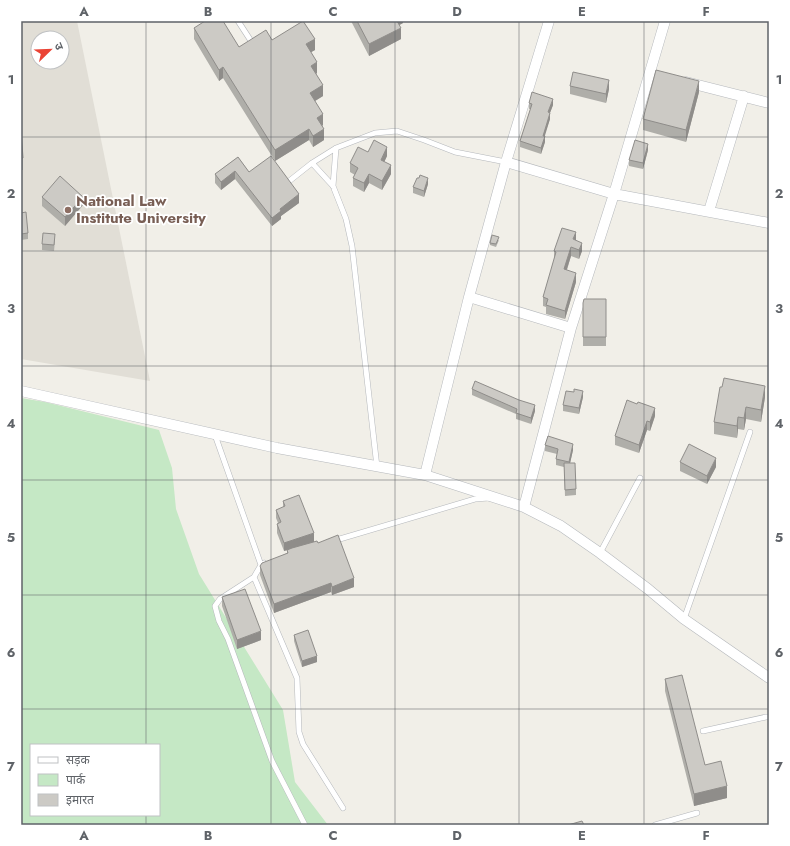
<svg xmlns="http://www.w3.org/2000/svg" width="790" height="846" font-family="Jost,'Noto Sans Devanagari',sans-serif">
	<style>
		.education { fill: #e1ded6; fill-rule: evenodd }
		.green { fill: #c5e8c5; fill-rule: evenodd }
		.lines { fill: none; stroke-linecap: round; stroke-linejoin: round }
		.service-casing { stroke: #b5b8bc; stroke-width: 6 }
		.minor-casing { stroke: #b5b8bc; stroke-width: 11 }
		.service { stroke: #fff; stroke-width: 5 }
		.minor { stroke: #fff; stroke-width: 10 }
		.wall { fill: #afaea9 }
		.shaded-wall { fill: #8f8d8a }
		.building { fill: #cccac5; stroke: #8f8d8a }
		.grid { fill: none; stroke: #5f6368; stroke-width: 1; stroke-opacity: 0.55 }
		.education-dot { fill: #8d6e63; stroke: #fff; stroke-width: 1.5 }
		.labels { text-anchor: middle; stroke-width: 3.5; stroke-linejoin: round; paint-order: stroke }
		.education-label { font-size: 15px; font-weight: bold; fill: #785e54; stroke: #fff; text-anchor: start }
		.neatline { fill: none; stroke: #5f6368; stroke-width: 1.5 }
		.grid-label { font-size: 13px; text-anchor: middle; font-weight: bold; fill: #5f6368 }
	</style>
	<rect width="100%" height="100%" fill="#f1efe8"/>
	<!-- education -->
	<path class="education" d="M21 21H77L150 381 21 359ZM38 38H62V62H38Z"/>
	<!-- green -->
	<path class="green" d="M21 398 45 402 159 430 172 468 176 509 199 574 283 710 295 782 328 825H21ZM31 745H159V815H31Z"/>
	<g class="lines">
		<defs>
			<path id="service" d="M238 21 251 41
				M312 163 333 186 346 219 352 246 377 467
				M288 182 312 163 336 148 375 133 397 131 424 140 455 152 506 162
				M333 186 336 148
				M215 435 261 565
				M333 541 475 499 489 498
				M600 553 640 478
				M264 563 261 565 254 577 297 678 299 732 303 744 343 808
				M254 577 220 599 215 606 219 621 228 639 272 761 305 825
				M684 619 750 432
				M703 731 766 717H769
				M655 825 697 813"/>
			<path id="minor" d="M686 82 769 103
				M506 162 614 194 769 223
				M709 211 744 96
				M469 297 571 328
				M21 391 277 448 425 475 524 507 561 526 600 553 648 589 684 619 769 678
				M425 475 469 297 506 162 549 21
				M524 507 571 328 614 194 665 21"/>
		</defs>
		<!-- service casing -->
		<use href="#service" class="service-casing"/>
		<!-- minor casing -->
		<use href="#minor" class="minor-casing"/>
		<!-- service -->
		<use href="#service" class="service"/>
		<!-- minor -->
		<use href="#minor" class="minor"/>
	</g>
	<!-- wall -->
	<path class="wall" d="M351 21H403V23L399 25 401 39 369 56Z
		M194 28 239 47 272 40 315 50 311 52 317 73 316 74 323 96 315 101 323 125 322 126 324 140 313 147 309 140 275 161 223 78 219 81 194 39Z
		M570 86 609 89 606 103 570 94Z
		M699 92 686 142 643 130V119Z
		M529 103 553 105 550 113V119L544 136 545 142 541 154 520 147V141L531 109H529Z
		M21 130 23 158V170H21Z
		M648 150 643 169 629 166V160Z
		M368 152 387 156 384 162 391 174 382 190 369 183 364 192 353 186V178L355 175 350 172V163Z
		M238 157 249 172 299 203 281 216V219L272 226 235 179 221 190 215 183V174Z
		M428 184 424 197 413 193V187Z
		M42 197 83 205 65 226 42 206Z
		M21 213 28 233V239L21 240Z
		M55 240 54 251 42 250V244Z
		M499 240 496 247 490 245V243Z
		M576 240 582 251 579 259 571 256 567 270 576 282 565 319 546 314V307L543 306V297L554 260V251Z
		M606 299V346H583V303Z
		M472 389 535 411 531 424 516 419V414L472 395Z
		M583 397 579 414 563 411V405Z
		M765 397 761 422 746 419 744 430 738 429 737 438 714 434V422Z
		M655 416 650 431 647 430 639 453 615 445V436Z
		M545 445 573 450 570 463 576 489V495L565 496 564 467 556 465V459L557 454 545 451Z
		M680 462 716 467 707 484 680 471Z
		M283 501 314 542 318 543 354 587 332 595 331 592 274 613 260 575V566L287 553V550L284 551 277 533V524L278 523 276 518V510L283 507Z
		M222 597 261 640 237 649 222 606Z
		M294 635 317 662 302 667 294 641Z
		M665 679 705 765 727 798 694 806 665 691Z"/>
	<!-- shaded-wall -->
	<path class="shaded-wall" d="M394 21H403V23L394 28Z
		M401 28V39L369 56V44Z
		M315 39V50L306 55V44Z
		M317 62V73L311 77V66Z
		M223 67V78L219 81V70Z
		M609 80V89L606 103V94Z
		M699 81V92L686 142V130Z
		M323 85V96L310 104V93Z
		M553 99V105L548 118V112Z
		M550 113V119L543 142V136Z
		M323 114V125L317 129V118Z
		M309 129V140L275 161V150Z
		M324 129V140L313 147V136Z
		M545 136V142L541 154V148Z
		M648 144V150L643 169V163Z
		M387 147V156L381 169V160Z
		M391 165V174L382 190V181Z
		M235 171V179L221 190V182Z
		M369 174V183L364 192V183Z
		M428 178V184L424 197V191Z
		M299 194V203L281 216V219L272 226V218L280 209Z
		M83 197V205L65 226V217Z
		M576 232V241L573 239Z
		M582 243V251L579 259V250Z
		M571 247V256L564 278V269Z
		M576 273V282L565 319V311Z
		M765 386V397L761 422V410Z
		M583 391V397L579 414V408Z
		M535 405V411L531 424V418Z
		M746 407V419L744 430V418Z
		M655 408V416L650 431V422Z
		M738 417V429L737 438V426Z
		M647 421V430L639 453V445Z
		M573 444V450L569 468V462Z
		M716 458V467L707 484V476Z
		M314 533V542L284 551V543Z
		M354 578V587L332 595V587Z
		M331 583V592L274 613V604Z
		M261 631V640L237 649V640Z
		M317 656V662L302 667V661Z
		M727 786V798L694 806V794Z"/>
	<!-- building -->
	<path class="building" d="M205 21H223L239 47 266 30 272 40 303 21 315 39 306 44 317 62 311 66 323 85 310 93 323 114 317 118 324 129 313 136 309 129 275 150 223 67 219 70 194 28Z
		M357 21H397L401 28 369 44Z
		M656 70 699 81 686 130 643 119Z
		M573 72 609 80 606 94 570 86Z
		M532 92 553 99 548 112 550 113 543 136H545L541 148 520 141 532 104 529 103Z
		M21 130 23 158H21Z
		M374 140 387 147 381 160 391 165 382 181 369 174 364 183 353 178 358 168 350 163 358 147 368 152Z
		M635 140 648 144 643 163 629 160Z
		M271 156 299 194 280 209 281 211 272 218 235 171 221 182 215 174 238 157 249 172Z
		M420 175 428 178 424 191 413 187 417 178H419Z
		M60 176 83 197 65 217 42 197Z
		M26 212 28 233 21 234V213Z
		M562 228 576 232 573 239 582 243 579 250 571 247 564 269 576 273 565 311 546 305 548 299 543 297 556 252 554 251Z
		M43 233 55 234 54 245 42 244Z
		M492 235 499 237 496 244 490 243Z
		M584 299H606V337H583V303Z
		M724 378 765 386 761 410 746 407 744 418 738 417 737 426 714 422 720 387H722Z
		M475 381 519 400 535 405 531 418 516 413 517 409 472 389Z
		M574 389 583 391 579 408 563 405 566 391 574 392Z
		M627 400 637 404 638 402 655 408 650 422 647 421 639 445 615 436Z
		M548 436 573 444 569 462 556 459 558 449 545 445Z
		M689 444 716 458 707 476 680 462Z
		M564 463H575L576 489 565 490Z
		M299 495 314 533 284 543 277 524 281 522 276 510 285 506 283 501Z
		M338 535 354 578 332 587 331 583 274 604 260 566 262 563 288 553 287 550 292 548 317 541 318 543Z
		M245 589 261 631 237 640 222 597Z
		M308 630 317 656 302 661 294 635Z
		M682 675 705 765 721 761 727 786 694 794 665 679Z
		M582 821 584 825H568Z"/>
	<!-- grid -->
	<path class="grid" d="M146 21V745M271 21V825M395 21V825M519 21V825M644 21V825M21 137H769M21 251H769M21 366H769M21 480H769M21 595H769M21 709H769M146 815V825"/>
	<!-- markers -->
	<circle class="education-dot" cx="68" cy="210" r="4"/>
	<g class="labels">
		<!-- education labels -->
		<g class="education-label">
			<text x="76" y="206">National Law<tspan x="76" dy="17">Institute University</tspan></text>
		</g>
	</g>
	<!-- border -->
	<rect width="790" height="846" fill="none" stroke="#ffffff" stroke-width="44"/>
	<!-- legend -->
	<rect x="30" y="744" width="130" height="72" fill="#ffffff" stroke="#bfc1c3"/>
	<rect x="38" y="757" width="20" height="6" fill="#ffffff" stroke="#bfc1c3"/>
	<text x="66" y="764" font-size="12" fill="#5f6368">सड़क</text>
	<rect x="38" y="774" width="20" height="12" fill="#c5e8c5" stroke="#bfc1c3"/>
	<text x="66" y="784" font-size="12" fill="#5f6368">पार्क</text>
	<rect x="38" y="794" width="20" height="12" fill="#cccac5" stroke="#bfc1c3"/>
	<text x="66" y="804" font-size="12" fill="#5f6368">इमारत</text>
	<!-- north arrow -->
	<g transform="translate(50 50) rotate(67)"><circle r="19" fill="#ffffff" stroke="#bfc1c3"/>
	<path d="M0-3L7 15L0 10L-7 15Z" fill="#ea4335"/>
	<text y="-6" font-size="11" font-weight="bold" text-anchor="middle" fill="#5f6368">उ</text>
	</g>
	<rect x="22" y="22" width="746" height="802" class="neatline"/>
	<g class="grid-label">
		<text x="84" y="16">A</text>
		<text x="208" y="16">B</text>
		<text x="333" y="16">C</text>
		<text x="457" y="16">D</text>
		<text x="582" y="16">E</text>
		<text x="706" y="16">F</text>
		<text x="11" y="84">1</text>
		<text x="779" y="84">1</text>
		<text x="11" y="198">2</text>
		<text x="779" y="198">2</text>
		<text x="11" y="313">3</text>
		<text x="779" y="313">3</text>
		<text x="11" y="428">4</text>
		<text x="779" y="428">4</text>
		<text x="11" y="542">5</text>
		<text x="779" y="542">5</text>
		<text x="11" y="657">6</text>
		<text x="779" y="657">6</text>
		<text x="11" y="771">7</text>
		<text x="779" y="771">7</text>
		<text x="84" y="840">A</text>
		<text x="208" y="840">B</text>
		<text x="333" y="840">C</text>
		<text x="457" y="840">D</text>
		<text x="582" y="840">E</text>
		<text x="706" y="840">F</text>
	</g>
</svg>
